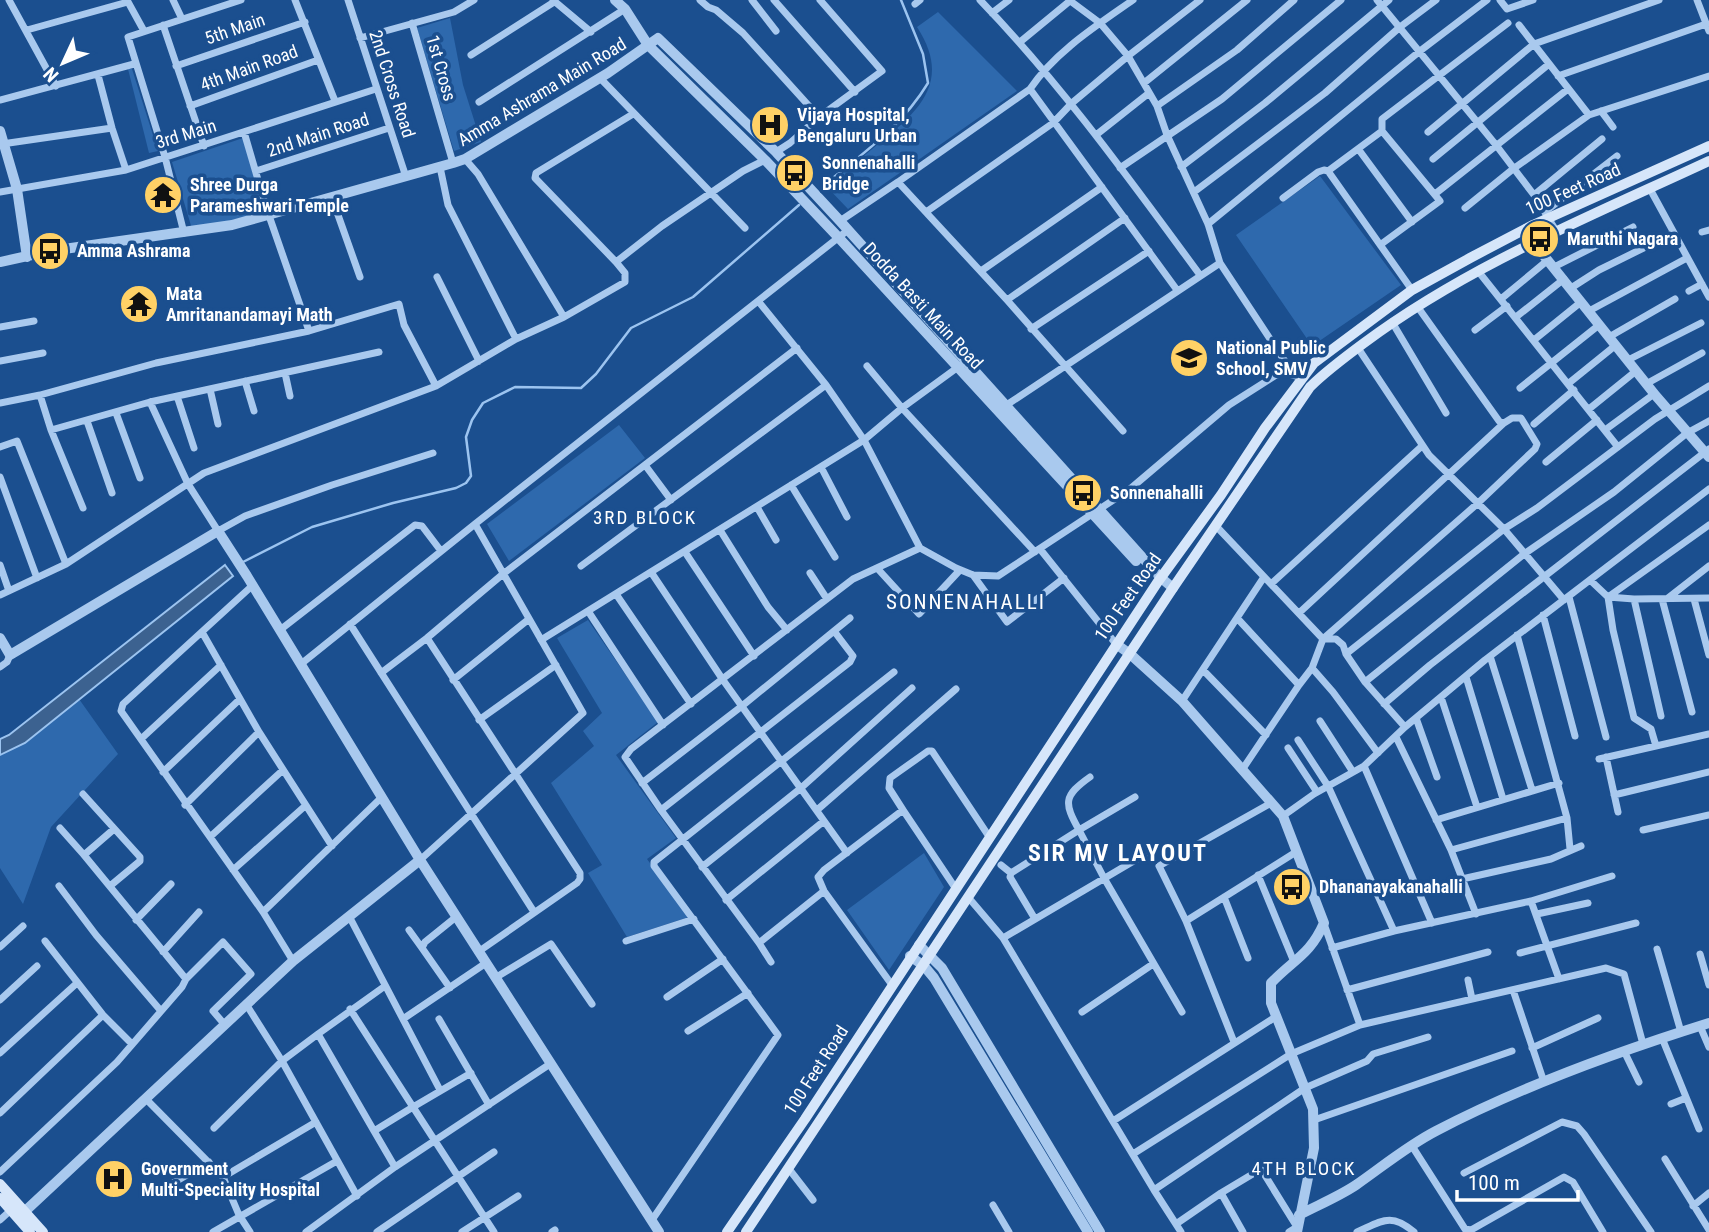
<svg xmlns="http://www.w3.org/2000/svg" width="1709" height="1232" font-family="'Roboto Condensed',sans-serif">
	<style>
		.green { fill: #2e69ad }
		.water { fill: #3c6290; stroke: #9cc4f0; stroke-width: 2 }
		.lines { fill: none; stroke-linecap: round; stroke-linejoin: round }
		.stream { stroke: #9cc4f0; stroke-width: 2.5 }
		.minor { stroke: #a9c9ee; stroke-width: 7 }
		.tertiary { stroke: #a9c9ee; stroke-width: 10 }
		.secondary { stroke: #d6e6fa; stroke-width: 10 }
		.labels { text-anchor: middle; stroke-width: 7; stroke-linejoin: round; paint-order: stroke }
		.street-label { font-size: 18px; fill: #fff; stroke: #1b4f8f }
		.poi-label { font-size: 18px; font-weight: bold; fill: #fff; stroke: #1b4f8f; text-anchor: start }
		.neighbourhood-label { font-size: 19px; letter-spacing: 2px; fill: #fff; stroke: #1b4f8f }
		.quarter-label { font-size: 21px; letter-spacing: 2px; fill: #fff; stroke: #1b4f8f }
		.district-label { font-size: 24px; font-weight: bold; letter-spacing: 2px; fill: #fff; stroke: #1b4f8f }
	</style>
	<rect width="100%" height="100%" fill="#1b4f8f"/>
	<!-- green -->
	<path class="green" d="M938 12 1017 91 848 209 826 186C843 173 860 159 877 145 918 112 953 82 917 27Z
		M450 18 463 85 481 142 454 151 417 28Z
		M128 69H132L158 151 149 153Z
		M243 138 264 213 192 229 172 162Z
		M1320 176 1401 285 1312 346 1236 235Z
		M619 425 645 458 509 561 487 524Z
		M588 620 658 722 616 755 676 838 647 859 689 917 627 937 588 873 602 865 551 783 594 746 583 731 602 713 557 638Z
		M79 699 118 754 51 827 23 904 0 868V755L25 743Z
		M924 853 944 887 889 970 847 910Z"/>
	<!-- water -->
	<path class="water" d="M225 565 233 576 25 743 0 755V739L9 735Z"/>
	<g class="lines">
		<!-- stream -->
		<path class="stream" d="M828 182C866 151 902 126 928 83L923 54 901 0
			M243 562 312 527 393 503 456 488 466 483 471 476 466 437 472 420 483 403 515 387 581 388 596 374 631 328 693 297 799 205"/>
		<!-- minor -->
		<path class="minor" d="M9 0 56 86
			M127 0 144 31
			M173 0 182 19
			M295 0 335 101
			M348 0 406 177
			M553 0 591 32
			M700 0 708 7 716 10 743 33 819 117
			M752 0 776 31
			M774 0 855 92
			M980 0C1062 85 1130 180 1200 275
			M1069 0 1100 23 1128 56 1157 106
			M1294 0 1237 50 1157 106 1167 135 1208 224 1220 263 1284 360 1300 377
			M1377 0 1496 145 1534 195 1557 232
			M1500 0 1507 9 1533 0
			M1697 0 1709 31
			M915 4 920 0
			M992 13 1009 0
			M412 23 453 163
			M163 25 204 146
			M1519 25 1589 115
			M27 30 128 2
			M360 38 454 12 474 0
			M1020 42 1071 0
			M471 55 554 2
			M176 66 305 22
			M98 75 112 128 126 170
			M1558 76 1706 24
			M600 78 745 228
			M1144 83 1247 0
			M1030 89C1055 52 1096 26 1133 0
			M0 100 134 64
			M479 102 625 9
			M190 106 318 60
			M1601 111 1613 127
			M244 132 266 207 309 331
			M1428 132 1534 44 1659 0
			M1096 135 1149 93
			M2 144 112 128
			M1359 150 1412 222
			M776 152 790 143 819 117 882 71 820 0
			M465 159 478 174 564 317
			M1433 159 1549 64
			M440 167 448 205 516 339
			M1181 167 1265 103 1389 0
			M1120 168 1222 99 1341 0
			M256 171 389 128
			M1650 189 1709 297
			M0 192 126 170 376 89
			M1194 192 1325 93 1400 27 1436 0
			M1435 194 1568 89
			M1534 195 1602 139
			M332 198 360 277
			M1283 198 1318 172 1324 170 1328 171
			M1465 208 1513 169 1589 115 1709 76
			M1546 211 1617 156
			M926 212 1053 123 1072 103 1128 56 1200 0
			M840 221 898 182
			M1208 224 1420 51 1487 0
			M1702 232 1709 230
			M184 233 165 157 128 37 241 0
			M1380 245 1440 201 1382 131
			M616 262 662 226 743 171 765 160
			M1554 267 1633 227
			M981 271 1102 187
			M1478 271 1618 447
			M437 277 479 361
			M1571 288 1599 270 1674 233
			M1412 290 1328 171 1382 131V119L1508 23
			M1689 291 1702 284
			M1501 299 1548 260
			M1007 300 1125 218
			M759 302 826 385 864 440 902 408 965 362
			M1589 311 1687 258
			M1516 317 1564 279
			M1392 322 1446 413
			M0 327 34 321
			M1031 329 1149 251
			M1475 330 1507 306
			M1609 337 1675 299
			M1534 340 1581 302
			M1358 348 1429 455 1504 529 1564 600
			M1628 360 1701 323
			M0 361 43 353
			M867 366 902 408 1035 552
			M285 373 290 396
			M245 381 254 411
			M1569 383 1616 345
			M1646 384 1702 353
			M1520 388 1599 325
			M210 389 218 424
			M40 395 51 430 83 508
			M177 396 194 448
			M150 402 188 484 218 531 245 516 332 485 433 453
			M0 403 40 395 156 363 309 331 399 304 404 325 436 386
			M1005 406 1220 263
			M1589 409 1636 371
			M116 413 140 478
			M87 421 112 493
			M1534 424 1574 390
			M51 430 150 402 379 352
			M1605 430 1654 394
			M1123 431 1007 300 898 182 1030 89 1177 290
			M0 447 17 441 66 564
			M1546 462 1597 420
			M645 465 671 500
			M821 467 847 517
			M0 477 37 578
			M791 485 835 557
			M757 507 776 540
			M1216 526 1323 639H1336L1343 645 1346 654 1365 682 1405 727
			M720 530 768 607 787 630
			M1040 549 1116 644
			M685 552 754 656
			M0 565 9 591
			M581 566 826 385
			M877 568 919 614 960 570
			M651 572 723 680 847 853
			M810 573 827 599
			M973 575 1007 622 1064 578
			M1590 580 1608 597 1634 599 1709 598
			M1271 584 1422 446
			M253 585 123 704 121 711 263 912 293 961
			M616 594 691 704
			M0 595 66 564 204 473 436 386 516 339 564 317 625 282V273L616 262 535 178 536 173 633 114
			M1569 597 1606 737
			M1668 598 1709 566
			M1634 599 1661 716
			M1662 599 1692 712
			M1694 599 1709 655
			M588 611 663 725
			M1299 613 1504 423
			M1543 615 1575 736
			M1237 618 1299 685
			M350 624 534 912
			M280 630 415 525 422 526 441 551
			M202 632 259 732 332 846
			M1517 635 1567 818 1570 849
			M427 638 580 873V879L577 883 478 952
			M541 640 864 440 920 548 956 568 973 575 998 576 1130 489 1229 405 1276 375 1285 373 1302 378
			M1346 654 1504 529 1537 508 1655 419 1709 386
			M1490 656 1532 790
			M301 664 475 524 848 230
			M0 667 7 662 10 655
			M1312 668 1333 692 1378 753
			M1203 670 1266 735
			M381 673 427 638 503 574 797 348
			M1466 677 1503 799
			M453 680 529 619
			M1365 682 1524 554 1614 492 1687 433 1709 421
			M1441 697 1477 807
			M1182 701 1264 577
			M1384 704 1430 665 1709 449
			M1416 718 1437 777
			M479 720 556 665
			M1320 721 1353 772
			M1396 737 1451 850 1476 914
			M141 739 221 665
			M1298 740 1328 786 1394 931
			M1656 746 1651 729 1634 718 1613 630 1608 597 1709 525
			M1288 748 1317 792
			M1606 757 1618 812
			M1599 759 1709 734
			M1364 766 1432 923
			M1242 770 1299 685 1312 668 1323 639 1477 504 1535 449 1537 444 1521 418H1512L1504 423 1499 421 1417 306
			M163 772 240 699
			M642 783 742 706 850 618
			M83 794 140 857V861L110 886
			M1614 795 1709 772
			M1135 797 1079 830 1104 878 1182 1012
			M185 805 259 732
			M661 810 850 662 853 656 834 631
			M817 810 956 689
			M903 810 889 788 890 778 928 751H932L990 838
			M1283 816 1314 794 1364 766 1405 727 1485 660 1709 489
			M1436 820 1559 783
			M60 828 84 855
			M114 829 84 855 186 979
			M1643 830 1709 815
			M210 837 283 770
			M1451 850 1567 818
			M420 860 583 713 475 524
			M1001 865 1011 873
			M702 867 801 788 912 688
			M233 870 305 806
			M1258 875 1294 962
			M1462 879 1551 859 1581 846
			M59 886 96 935 161 1011
			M824 891 759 943 661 810 625 757 631 749 853 579 920 548
			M968 897 1003 938 1154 1190 1181 1232
			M1224 897 1248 958
			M726 900 824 821
			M1531 901 1559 979
			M263 912 382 797
			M1537 914 1588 903
			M349 916 440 1090
			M1035 919 1010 877 1011 873 1079 830C1064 803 1063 796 1090 777
			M136 920 171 884
			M1186 921 1296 852
			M1324 924 1360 1025 1606 968 1624 974 1643 1044
			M409 930 422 948
			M1003 938 1149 852
			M45 941 103 1015 132 1044
			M626 941 694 919
			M759 943 771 962
			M0 947 23 926
			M1332 948 1394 931 1531 901 1612 876
			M1657 949 1681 1032
			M163 952 199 912
			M1520 953 1636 923
			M1700 954 1709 985
			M495 978 551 944 592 1004
			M1468 980 1472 999
			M892 985 824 891 818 877 824 870 903 810 956 889
			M450 988 422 948 425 942 456 917
			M1347 990 1488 952
			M1513 990 1544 1082
			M667 997 723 959
			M0 1000 37 966
			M246 1004 282 1061 318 1034 374 1131 413 1107 494 1232
			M350 1009 413 1107 471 1073
			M1082 1012 1153 964
			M403 1019 486 963
			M439 1019 489 1105
			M1700 1026 1709 1047
			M688 1031 748 993
			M318 1034 385 986
			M1662 1038 1699 1129
			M1234 1042 1186 921 1159 866 1271 803
			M1532 1048 1598 1018
			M1624 1051 1639 1082
			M0 1053 77 983
			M146 1099 223 1177 239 1215 250 1232
			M1671 1104 1686 1098
			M0 1113 103 1015
			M1314 1120 1512 1051
			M1113 1121 1277 1016
			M214 1128 282 1061 357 1196
			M374 1131 395 1167
			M1412 1146 1465 1229 1471 1230 1564 1177 1573 1182 1603 1232
			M1133 1154 1291 1054 1360 1025
			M1665 1159 1709 1230
			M789 1169 813 1200
			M0 1172 117 1062 182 987 186 979 223 942 251 974 213 1011 225 1025
			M1464 1173 1562 1122 1577 1126 1584 1134 1651 1232
			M223 1177 316 1122
			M163 1189 209 1162
			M1154 1190 1305 1088 1367 1061 1373 1054 1428 1037
			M1221 1193 1243 1232
			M993 1205 1009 1232
			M1693 1206 1709 1193
			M0 1220 11 1210
			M652 1220 778 1035 654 866V862L894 672
			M1176 1224 1221 1193 1261 1169 1297 1227 1289 1232
			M213 1232 337 1161
			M306 1232 395 1167 550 1064
			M377 1232 494 1152
			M462 1232 518 1196
			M552 1232 555 1230
			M1357 1232C1382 1221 1391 1212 1414 1232"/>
		<!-- tertiary -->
		<path class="tertiary" d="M615 0 625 9 648 45 765 160 839 238 1136 561
			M0 131 17 189 27 257
			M1526 229 1533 242 1656 396 1709 457
			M0 262 50 251 232 225 453 163 465 159 608 73 658 38 776 152 840 221 1160 577 1173 588
			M0 638 10 655 218 531 247 576 420 860 293 961 21 1215
			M1116 644 1130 654 1182 701 1283 816 1324 923C1310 955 1294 959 1271 983V1003L1313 1109 1314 1148 1297 1232
			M420 860 659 1232
			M919 945 942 968 1100 1232
			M910 956 924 966 934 978 1088 1232
			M1299 1215C1318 1205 1338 1197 1356 1185 1382 1167 1407 1146 1436 1131 1522 1086 1616 1052 1709 1023"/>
		<!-- secondary -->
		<path class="secondary" d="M0 1184 43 1232
			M0 1198 30 1232
			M727 1232 805 1119 1157 583 1221 495 1265 428 1314 363 1412 290 1470 258 1533 225 1709 146
			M746 1232 1173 588 1310 387C1326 371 1345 357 1364 343 1469 265 1591 216 1709 161"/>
	</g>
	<!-- icons -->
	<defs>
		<symbol id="hospital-disc" viewBox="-11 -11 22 22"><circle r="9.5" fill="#ffd166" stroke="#1b4f8f"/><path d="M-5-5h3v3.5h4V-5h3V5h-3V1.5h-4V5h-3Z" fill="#111"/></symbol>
		<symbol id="bus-disc" viewBox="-11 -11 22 22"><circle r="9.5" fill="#ffd166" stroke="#1b4f8f"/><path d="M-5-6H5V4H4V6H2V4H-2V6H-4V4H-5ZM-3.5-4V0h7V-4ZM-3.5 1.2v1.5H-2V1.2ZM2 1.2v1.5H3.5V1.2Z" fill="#111"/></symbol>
		<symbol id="temple-disc" viewBox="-11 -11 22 22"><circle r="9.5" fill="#ffd166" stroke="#1b4f8f"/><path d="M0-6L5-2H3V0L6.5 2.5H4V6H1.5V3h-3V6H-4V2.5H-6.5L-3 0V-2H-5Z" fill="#111"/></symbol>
		<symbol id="school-disc" viewBox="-11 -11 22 22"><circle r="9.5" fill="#ffd166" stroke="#1b4f8f"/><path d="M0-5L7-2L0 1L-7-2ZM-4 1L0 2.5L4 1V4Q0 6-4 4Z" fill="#111"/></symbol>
	</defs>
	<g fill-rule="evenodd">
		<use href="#hospital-disc" x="748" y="103" width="44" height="44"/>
		<use href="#bus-disc" x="773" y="151" width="44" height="44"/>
		<use href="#temple-disc" x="141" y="173" width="44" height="44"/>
		<use href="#bus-disc" x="1518" y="217" width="44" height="44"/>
		<use href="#bus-disc" x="28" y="229" width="44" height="44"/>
		<use href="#temple-disc" x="117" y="282" width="44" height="44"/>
		<use href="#school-disc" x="1167" y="336" width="44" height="44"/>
		<use href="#bus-disc" x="1061" y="471" width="44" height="44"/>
		<use href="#bus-disc" x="1270" y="865" width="44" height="44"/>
		<use href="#hospital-disc" x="92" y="1157" width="44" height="44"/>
	</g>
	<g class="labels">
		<!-- street labels -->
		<g class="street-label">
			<text transform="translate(235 29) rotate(-19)" y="6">5th Main</text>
			<text transform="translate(249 68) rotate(-20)" y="6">4th Main Road</text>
			<text transform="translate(441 68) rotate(74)" y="6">1st Cross</text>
			<text transform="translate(392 84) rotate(72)" y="6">2nd Cross Road</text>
			<text transform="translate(542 92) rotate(-31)" y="6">Amma Ashrama Main Road</text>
			<text transform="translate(186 134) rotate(-17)" y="6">3rd Main</text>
			<text transform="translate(318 135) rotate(-18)" y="6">2nd Main Road</text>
			<text transform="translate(1573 189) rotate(-24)" y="6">100 Feet Road</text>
			<text transform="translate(923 306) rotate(47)" y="6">Dodda Basti Main Road</text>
			<text transform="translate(1128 597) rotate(-55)" y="6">100 Feet Road</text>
			<text transform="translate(816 1070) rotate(-57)" y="6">100 Feet Road</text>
		</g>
		<!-- poi labels -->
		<g class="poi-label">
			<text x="797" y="121">Vijaya Hospital,<tspan x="797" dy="21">Bengaluru Urban</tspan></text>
			<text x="822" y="169">Sonnenahalli<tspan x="822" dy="21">Bridge</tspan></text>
			<text x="190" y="191">Shree Durga<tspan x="190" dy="21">Parameshwari Temple</tspan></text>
			<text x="1567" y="245">Maruthi Nagara</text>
			<text x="77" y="257">Amma Ashrama</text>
			<text x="166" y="300">Mata<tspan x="166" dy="21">Amritanandamayi Math</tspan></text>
			<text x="1216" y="354">National Public<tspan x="1216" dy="21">School, SMV</tspan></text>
			<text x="1110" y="499">Sonnenahalli</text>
			<text x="1319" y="893">Dhananayakanahalli</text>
			<text x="141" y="1175">Government<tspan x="141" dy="21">Multi-Speciality Hospital</tspan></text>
		</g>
		<!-- neighbourhood labels -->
		<g class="neighbourhood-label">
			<text x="645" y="524">3RD BLOCK</text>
			<text x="1304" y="1175">4TH BLOCK</text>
		</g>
		<!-- quarter labels -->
		<g class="quarter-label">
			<text x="966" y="609">SONNENAHALLI</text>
		</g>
		<!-- district labels -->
		<g class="district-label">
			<text x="1118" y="861">SIR MV LAYOUT</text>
		</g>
	</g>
	<!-- north arrow -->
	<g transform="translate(63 63) rotate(226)" stroke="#1b4f8f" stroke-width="5" paint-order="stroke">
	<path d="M0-5L12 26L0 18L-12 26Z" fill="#ffffff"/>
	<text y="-10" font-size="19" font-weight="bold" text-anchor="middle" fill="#ffffff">N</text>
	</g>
	<!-- scale -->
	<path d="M1457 1190v10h121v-10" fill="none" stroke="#ffffff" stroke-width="3.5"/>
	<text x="1468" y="1190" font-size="21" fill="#ffffff" stroke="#1b4f8f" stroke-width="5" paint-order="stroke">100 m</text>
</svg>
